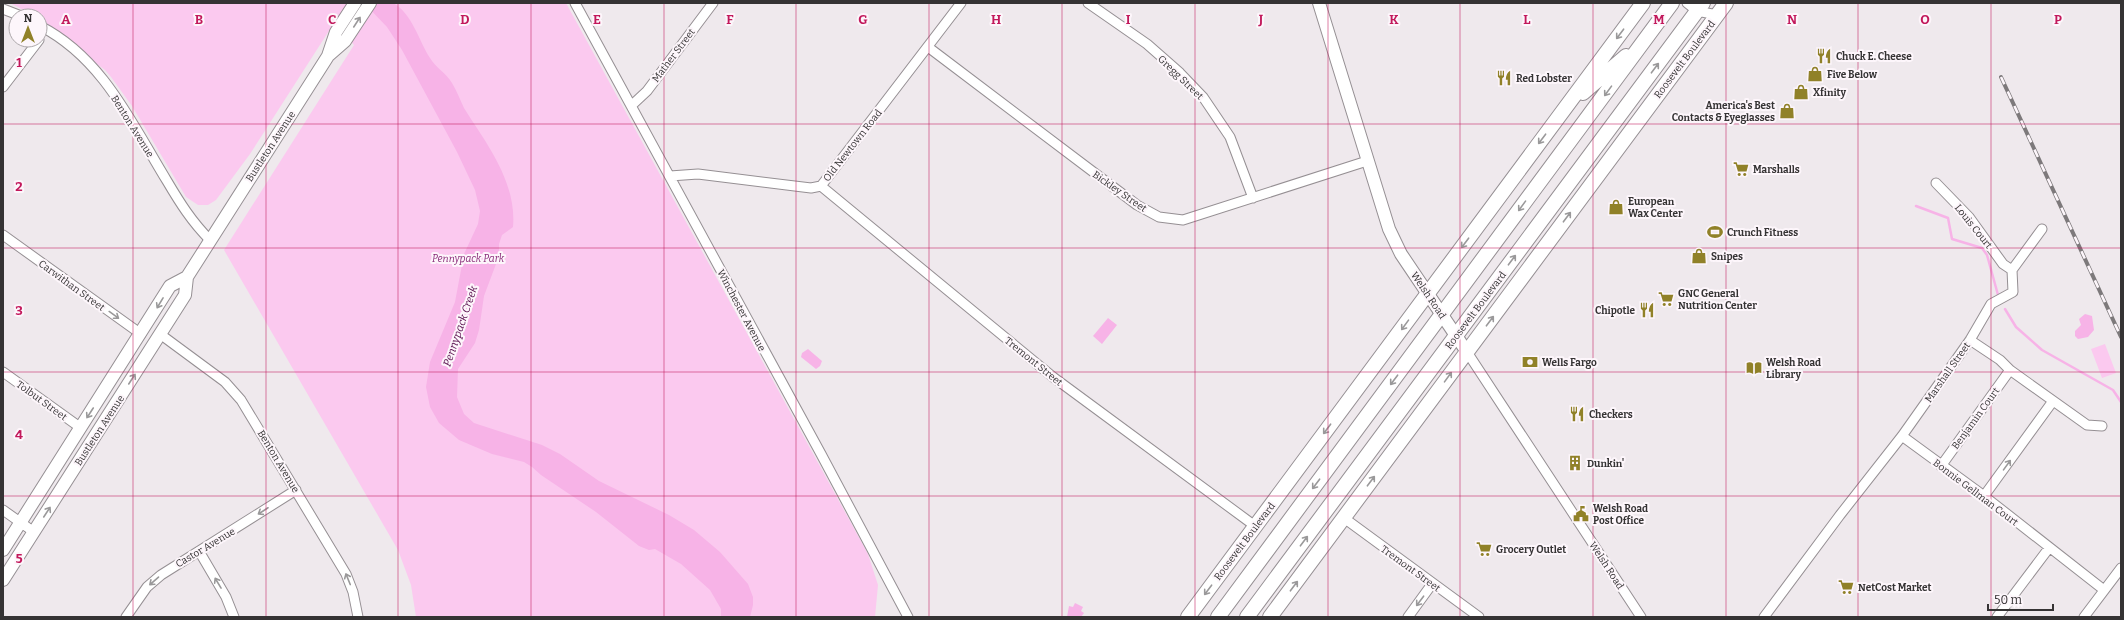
<svg xmlns="http://www.w3.org/2000/svg" width="2124" height="620" font-family="Bitter,serif">
	<style>
		.green { fill: #fbc9ef }
		.water { fill: #f7b3e7 }
		.lines { fill: none; stroke-linecap: round; stroke-linejoin: round }
		.stream { stroke: #f7b3e7; stroke-width: 2.5 }
		.minor-casing { stroke: #958f93; stroke-width: 11 }
		.major-casing { stroke: #958f93; stroke-width: 14 }
		.highway-casing { stroke: #958f93; stroke-width: 16 }
		.minor { stroke: #fff; stroke-width: 9 }
		.major { stroke: #fff; stroke-width: 12 }
		.highway { stroke: #fff; stroke-width: 14 }
		.rail-casing { stroke: #7d797b; stroke-width: 4 }
		.rail { stroke: #fdf6fb; stroke-width: 2.5; stroke-dasharray: 8; stroke-linecap: butt }
		.oneway { stroke: #9a999a }
		.grid { fill: none; stroke: #c2185b; stroke-width: 1; stroke-opacity: 0.55 }
		.labels { text-anchor: middle; stroke-width: 4; stroke-linejoin: round; paint-order: stroke }
		.street-label { font-size: 10px; fill: #353334; stroke: #fdf6fb }
		.poi-label { font-size: 10px; font-weight: bold; fill: #353334; stroke: #fdf6fb; text-anchor: start }
		.park-label { font-size: 10px; font-style: italic; fill: #882978; stroke: #fdf6fb }
		.water-label { font-size: 11px; font-style: italic; fill: #560c4b; stroke: #fdf6fb }
		.grid-label { font-size: 13px; text-anchor: middle; font-weight: bold; fill: #c2185b; stroke: #fdf6fb; stroke-width: 4; stroke-linejoin: round; paint-order: stroke }
	</style>
	<rect width="100%" height="100%" fill="#efe9ed"/>
	<!-- green -->
	<path class="green" d="M9 3H566L868 554 878 585 875 617H416L411 585 398 550 224 250 354 45 334 23 250 154 216 200 208 205H198L186 197 132 106 111 77 105 70 40 22V16C28 16 21 7 9 3Z
		M2105 344 2116 373 2102 378 2091 349Z"/>
	<!-- water -->
	<path class="water" d="M364 3H393C412 13 419 41 430 58 436 68 446 73 452 83 457 91 460 100 464 108 486 143 517 182 513 227L502 235 499 244V256L484 296 479 330 475 343 458 369 457 397 464 414 474 423 542 445 560 454 599 481 669 515 694 530 720 552 748 584 753 597V605L750 617H721V609L710 590 681 564 655 549 649 550 639 546 596 512 541 475 532 467 524 462 492 454 459 440 439 423 430 407 426 387 430 362 455 302 464 254 478 224 480 211 475 190 457 152 402 50 387 27Z
		M2085 314 2092 316 2094 330 2088 337 2078 339 2075 336V331L2081 325 2079 319Z
		M1108 318 1117 325 1102 344 1093 336Z
		M808 349 822 361 820 366 816 369 801 357 802 353Z
		M1075 603 1083 607 1081 611 1084 613 1081 617H1067L1069 606 1073 607Z"/>
	<g class="lines">
		<!-- stream -->
		<path class="stream" d="M1916 206 1948 218 1952 239 1982 248 1987 255 1998 295
			M2005 309 2016 327 2042 350 2113 390 2121 402"/>
		<defs>
			<path id="minor" d="M575 3 821 454 908 617
				M1088 3 1147 44 1180 73 1203 97 1230 137 1253 198
				M1687 3 1697 11 1717 15
				M3 9 21 16
				M40 26C103 58 132 124 167 181 180 203 192 222 210 240
				M928 47 1137 205 1159 217 1183 220 1367 161
				M3 87 39 40
				M632 105 647 91 713 3
				M670 176 698 174 811 188 821 186 961 3
				M1936 183 1969 217 2003 264 2012 270
				M821 186 1053 377 1255 526
				M3 235 141 334
				M160 334 225 382 241 400 346 574 353 592 358 617
				M1970 340 2000 360 2010 370 2087 425 2102 426
				M1467 352 1641 617
				M3 372 81 428
				M1902 436 1984 496 2104 590
				M1941 466 2010 370
				M1984 496 2053 401
				M3 510 34 532
				M1344 518 1479 617
				M199 551 226 597 234 617
				M126 617 147 587 161 575 296 490
				M1408 617 1432 584
				M1764 617 1840 515 1902 436 1970 340 1991 304 2013 292 2012 270 2042 229
				M1997 617 2049 548
				M2084 617 2121 568"/>
			<path id="major" d="M1319 3 1389 229 1401 254 1467 352
				M329 55 345 41 370 3
				M3 550 170 286 187 277
				M3 580 185 295 187 277 328 56 336 32 355 3"/>
			<path id="highway" d="M1583 93 1626 56
				M1188 617 1643 3
				M1218 617 1672 3
				M1247 617 1703 3
				M1270 617 1726 3"/>
		</defs>
		<!-- minor casing -->
		<use href="#minor" class="minor-casing"/>
		<!-- major casing -->
		<use href="#major" class="major-casing"/>
		<!-- highway casing -->
		<use href="#highway" class="highway-casing"/>
		<!-- minor -->
		<use href="#minor" class="minor"/>
		<!-- major -->
		<use href="#major" class="major"/>
		<!-- highway -->
		<use href="#highway" class="highway"/>
		<defs>
			<path id="rail" d="M2001 77 2121 337"/>
		</defs>
		<!-- rail casing -->
		<use href="#rail" class="rail-casing"/>
		<!-- rail -->
		<use href="#rail" class="rail"/>
	</g>
	<!-- one-way arrows -->
	<defs><path id="oneway-shaft" d="M-6 0H5M1.5-3L5.5 0L1.5 3" fill="none" stroke-width="1.6" stroke-linecap="round" stroke-linejoin="round"/></defs>
	<g class="oneway">
		<use href="#oneway-shaft" transform="translate(357 22) rotate(-57)"/>
		<use href="#oneway-shaft" transform="translate(1620 34) rotate(127)"/>
		<use href="#oneway-shaft" transform="translate(1655 68) rotate(-53)"/>
		<use href="#oneway-shaft" transform="translate(1608 91) rotate(126)"/>
		<use href="#oneway-shaft" transform="translate(1542 139) rotate(127)"/>
		<use href="#oneway-shaft" transform="translate(1522 206) rotate(126)"/>
		<use href="#oneway-shaft" transform="translate(1567 217) rotate(-53)"/>
		<use href="#oneway-shaft" transform="translate(1465 243) rotate(127)"/>
		<use href="#oneway-shaft" transform="translate(1512 260) rotate(-53)"/>
		<use href="#oneway-shaft" transform="translate(160 303) rotate(121)"/>
		<use href="#oneway-shaft" transform="translate(114 315) rotate(36)"/>
		<use href="#oneway-shaft" transform="translate(1490 321) rotate(-53)"/>
		<use href="#oneway-shaft" transform="translate(1405 325) rotate(126)"/>
		<use href="#oneway-shaft" transform="translate(1448 377) rotate(-54)"/>
		<use href="#oneway-shaft" transform="translate(132 379) rotate(-57)"/>
		<use href="#oneway-shaft" transform="translate(1394 380) rotate(127)"/>
		<use href="#oneway-shaft" transform="translate(90 413) rotate(123)"/>
		<use href="#oneway-shaft" transform="translate(1327 429) rotate(127)"/>
		<use href="#oneway-shaft" transform="translate(2007 465) rotate(-54)"/>
		<use href="#oneway-shaft" transform="translate(1371 481) rotate(-53)"/>
		<use href="#oneway-shaft" transform="translate(1316 484) rotate(127)"/>
		<use href="#oneway-shaft" transform="translate(263 511) rotate(147)"/>
		<use href="#oneway-shaft" transform="translate(47 512) rotate(-57)"/>
		<use href="#oneway-shaft" transform="translate(1304 541) rotate(-53)"/>
		<use href="#oneway-shaft" transform="translate(348 579) rotate(-112)"/>
		<use href="#oneway-shaft" transform="translate(154 581) rotate(139)"/>
		<use href="#oneway-shaft" transform="translate(218 583) rotate(-121)"/>
		<use href="#oneway-shaft" transform="translate(1294 586) rotate(-53)"/>
		<use href="#oneway-shaft" transform="translate(1208 590) rotate(127)"/>
		<use href="#oneway-shaft" transform="translate(1420 601) rotate(127)"/>
	</g>
	<!-- grid -->
	<path class="grid" d="M133 3V617M266 3V617M398 3V617M531 3V617M664 3V617M796 3V617M929 3V617M1062 3V617M1195 3V617M1328 3V617M1460 3V617M1593 3V617M1726 3V617M1858 3V617M1991 3V617M3 124H2121M3 248H2121M3 372H2121M3 496H2121"/>
	<!-- icons -->
	<defs>
		<symbol id="restaurant-bare" viewBox="-9 -9 18 18"><path d="M-5-6h1v4h1v-4h1v4h1v-4h1v5L-1.5 .5V6h-2V.5L-5-1ZM5-6V6H3V1.5H1.5Q1.5-4 5-6Z" fill="#908128" stroke="#fdf6fb" stroke-width="2.5" paint-order="stroke"/></symbol>
		<symbol id="shop-bare" viewBox="-9 -9 18 18"><path d="M-5-2.5h2.3a2.7 3.5 0 0 1 5.4 0H5L5.5 6h-11ZM-1.5-2.5h3a1.5 2.3 0 0 0-3 0Z" fill="#908128" stroke="#fdf6fb" stroke-width="2.5" paint-order="stroke"/></symbol>
		<symbol id="supermarket-bare" viewBox="-9 -9 18 18"><path d="M-6-5.5h2.5l.6 2H6L4.5 2H-2.5L-4.4-4H-6ZM-1.5 3.2a1.3 1.3 0 1 0 .1 0ZM3 3.2a1.3 1.3 0 1 0 .1 0Z" fill="#908128" stroke="#fdf6fb" stroke-width="2.5" paint-order="stroke"/></symbol>
		<symbol id="stadium-bare" viewBox="-9 -9 18 18"><path d="M0-5a6.5 5 0 1 0 0 10a6.5 5 0 1 0 0-10ZM-3.5-1.8h7v3.6h-7Z" fill="#908128" stroke="#fdf6fb" stroke-width="2.5" paint-order="stroke"/></symbol>
		<symbol id="bank-bare" viewBox="-9 -9 18 18"><path d="M-6-4H6V4H-6ZM0-2.3a2.3 2.3 0 1 0 0 4.6a2.3 2.3 0 1 0 0-4.6Z" fill="#908128" stroke="#fdf6fb" stroke-width="2.5" paint-order="stroke"/></symbol>
		<symbol id="library-bare" viewBox="-9 -9 18 18"><path d="M-6-4Q-3-5.5-.7-3.5V5Q-3 3-6 4ZM6-4Q3-5.5 .7-3.5V5Q3 3 6 4Z" fill="#908128" stroke="#fdf6fb" stroke-width="2.5" paint-order="stroke"/></symbol>
		<symbol id="building-bare" viewBox="-9 -9 18 18"><path d="M-4-6H4V6H1V3H-1V6H-4ZM-2.5-4.3h1.7v1.8h-1.7ZM.8-4.3h1.7v1.8H.8ZM-2.5-1h1.7V.8h-1.7ZM.8-1h1.7V.8H.8Z" fill="#908128" stroke="#fdf6fb" stroke-width="2.5" paint-order="stroke"/></symbol>
		<symbol id="civic-bare" viewBox="-9 -9 18 18"><path d="M-.6-6.5H3V-4.5H.6V-3L4-1V1h2V6H-6V1h2V-1L-.6-3ZM-1.2 2.5V6h2.4V2.5Z" fill="#908128" stroke="#fdf6fb" stroke-width="2.5" paint-order="stroke"/></symbol>
	</defs>
	<g fill-rule="evenodd">
		<use href="#restaurant-bare" x="1813" y="45" width="22" height="22"/>
		<use href="#shop-bare" x="1804" y="63" width="22" height="22"/>
		<use href="#restaurant-bare" x="1493" y="67" width="22" height="22"/>
		<use href="#shop-bare" x="1790" y="81" width="22" height="22"/>
		<use href="#shop-bare" x="1776" y="100" width="22" height="22"/>
		<use href="#supermarket-bare" x="1730" y="158" width="22" height="22"/>
		<use href="#shop-bare" x="1605" y="196" width="22" height="22"/>
		<use href="#stadium-bare" x="1704" y="221" width="22" height="22"/>
		<use href="#shop-bare" x="1688" y="245" width="22" height="22"/>
		<use href="#supermarket-bare" x="1655" y="288" width="22" height="22"/>
		<use href="#restaurant-bare" x="1636" y="299" width="22" height="22"/>
		<use href="#bank-bare" x="1519" y="351" width="22" height="22"/>
		<use href="#library-bare" x="1743" y="357" width="22" height="22"/>
		<use href="#restaurant-bare" x="1566" y="403" width="22" height="22"/>
		<use href="#building-bare" x="1564" y="452" width="22" height="22"/>
		<use href="#civic-bare" x="1570" y="503" width="22" height="22"/>
		<use href="#supermarket-bare" x="1473" y="538" width="22" height="22"/>
		<use href="#supermarket-bare" x="1835" y="576" width="22" height="22"/>
	</g>
	<g class="labels">
		<!-- street labels -->
		<g class="street-label">
			<text transform="translate(673 55) rotate(-53)" y="4">Mather Street</text>
			<text transform="translate(1684 59) rotate(-53)" y="4">Roosevelt Boulevard</text>
			<text transform="translate(1181 77) rotate(44)" y="4">Gregg Street</text>
			<text transform="translate(133 126) rotate(58)" y="4">Benton Avenue</text>
			<text transform="translate(852 145) rotate(-52)" y="4">Old Newtown Road</text>
			<text transform="translate(270 146) rotate(-57)" y="4">Bustleton Avenue</text>
			<text transform="translate(1120 191) rotate(35)" y="4">Bickley Street</text>
			<text transform="translate(1974 226) rotate(51)" y="4">Louis Court</text>
			<text transform="translate(72 285) rotate(36)" y="4">Carwithan Street</text>
			<text transform="translate(1429 295) rotate(56)" y="4">Welsh Road</text>
			<text transform="translate(742 310) rotate(62)" y="4">Winchester Avenue</text>
			<text transform="translate(1475 310) rotate(-53)" y="4">Roosevelt Boulevard</text>
			<text transform="translate(1034 361) rotate(39)" y="4">Tremont Street</text>
			<text transform="translate(1947 372) rotate(-55)" y="4">Marshall Street</text>
			<text transform="translate(42 400) rotate(36)" y="4">Tolbut Street</text>
			<text transform="translate(1975 418) rotate(-54)" y="4">Benjamin Court</text>
			<text transform="translate(99 430) rotate(-57)" y="4">Bustleton Avenue</text>
			<text transform="translate(279 461) rotate(59)" y="4">Benton Avenue</text>
			<text transform="translate(1976 492) rotate(37)" y="4">Bonnie Gellman Court</text>
			<text transform="translate(1244 541) rotate(-53)" y="4">Roosevelt Boulevard</text>
			<text transform="translate(205 547) rotate(-31)" y="4">Castor Avenue</text>
			<text transform="translate(1607 565) rotate(57)" y="4">Welsh Road</text>
			<text transform="translate(1411 568) rotate(36)" y="4">Tremont Street</text>
		</g>
		<!-- poi labels -->
		<g class="poi-label">
			<text x="1836" y="60">Chuck E. Cheese</text>
			<text x="1827" y="78">Five Below</text>
			<text x="1516" y="82">Red Lobster</text>
			<text x="1813" y="96">Xfinity</text>
			<text x="1775" y="109" text-anchor="end">America's Best<tspan x="1775" dy="12">Contacts &amp; Eyeglasses</tspan></text>
			<text x="1753" y="173">Marshalls</text>
			<text x="1628" y="205">European<tspan x="1628" dy="12">Wax Center</tspan></text>
			<text x="1727" y="236">Crunch Fitness</text>
			<text x="1711" y="260">Snipes</text>
			<text x="1678" y="297">GNC General<tspan x="1678" dy="12">Nutrition Center</tspan></text>
			<text x="1635" y="314" text-anchor="end">Chipotle</text>
			<text x="1542" y="366">Wells Fargo</text>
			<text x="1766" y="366">Welsh Road<tspan x="1766" dy="12">Library</tspan></text>
			<text x="1589" y="418">Checkers</text>
			<text x="1587" y="467">Dunkin'</text>
			<text x="1593" y="512">Welsh Road<tspan x="1593" dy="12">Post Office</tspan></text>
			<text x="1496" y="553">Grocery Outlet</text>
			<text x="1858" y="591">NetCost Market</text>
		</g>
		<!-- park labels -->
		<g class="park-label">
			<text x="468" y="262">Pennypack Park</text>
		</g>
		<!-- water labels -->
		<g class="water-label">
			<text transform="translate(460 326) rotate(-71)" y="4">Pennypack Creek</text>
		</g>
	</g>
	<g class="grid-label">
		<text x="66" y="24">A</text>
		<text x="199" y="24">B</text>
		<text x="332" y="24">C</text>
		<text x="465" y="24">D</text>
		<text x="597" y="24">E</text>
		<text x="730" y="24">F</text>
		<text x="863" y="24">G</text>
		<text x="996" y="24">H</text>
		<text x="1128" y="24">I</text>
		<text x="1261" y="24">J</text>
		<text x="1394" y="24">K</text>
		<text x="1527" y="24">L</text>
		<text x="1659" y="24">M</text>
		<text x="1792" y="24">N</text>
		<text x="1925" y="24">O</text>
		<text x="2058" y="24">P</text>
		<text x="19" y="67">1</text>
		<text x="19" y="191">2</text>
		<text x="19" y="315">3</text>
		<text x="19" y="439">4</text>
		<text x="19" y="563">5</text>
	</g>
	<!-- border -->
	<rect width="2124" height="620" fill="none" stroke="#353334" stroke-width="8"/>
	<!-- north arrow -->
	<g transform="translate(28 28)"><circle r="19" fill="#fdf6fb" stroke="#ada8ab"/>
	<path d="M0-3L7 15L0 10L-7 15Z" fill="#908128"/>
	<text y="-6" font-size="11" font-weight="bold" text-anchor="middle" fill="#353334">N</text>
	</g>
	<!-- scale -->
	<path d="M1988 604v6h65v-6" fill="none" stroke="#353334" stroke-width="2"/>
	<text x="1994" y="604" font-size="12" fill="#353334" stroke="#fdf6fb" stroke-width="3" paint-order="stroke">50 m</text>
</svg>
